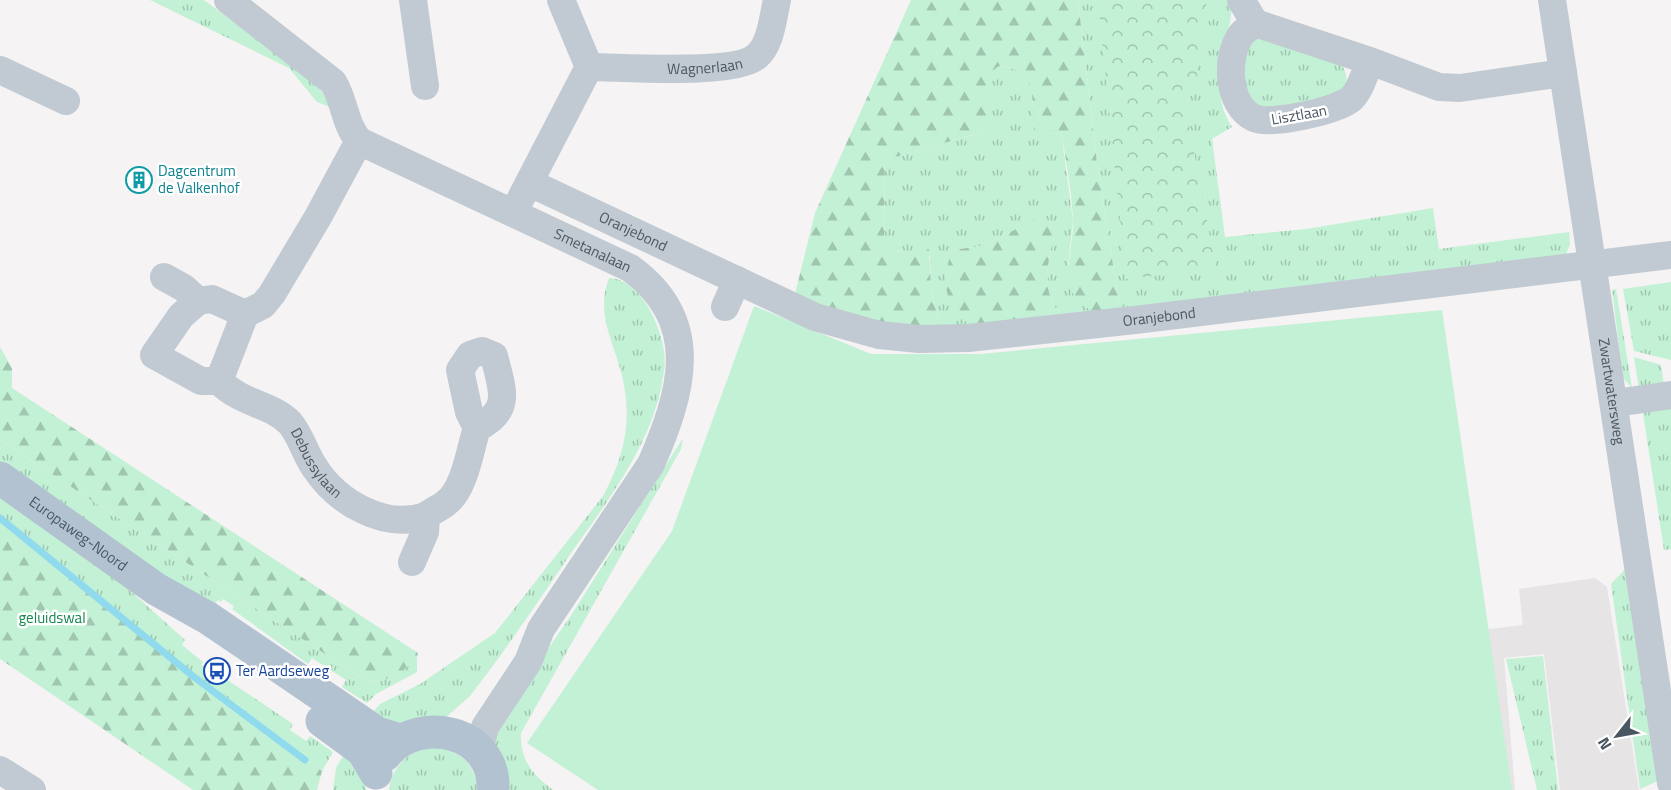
<svg xmlns="http://www.w3.org/2000/svg" width="1671" height="790" font-family="'Titillium Web',sans-serif">
	<style>
		.education { fill: #e6e4e5 }
		.grass { fill: url(#grass-tufts) }
		.forest { fill: url(#forest-firs) }
		.park { fill: url(#park-crowns) }
		.garden { fill: #c3f1d5 }
		.lines { fill: none; stroke-linecap: round; stroke-linejoin: round }
		.stream { stroke: #90daee; stroke-width: 7 }
		.minor { stroke: #c1cad2; stroke-width: 28 }
		.major { stroke: #b3c2d1; stroke-width: 33 }
		.labels { text-anchor: middle; stroke-width: 5; stroke-linejoin: round; paint-order: stroke }
		.street-label { font-size: 15px; fill: #4a5661; stroke: #fff }
		.culture-label { font-size: 15px; fill: #0d838f; stroke: #fff; text-anchor: start }
		.park-label { font-size: 15px; fill: #17864f; stroke: #fff }
		.transit-label { font-size: 15px; fill: #164399; stroke: #fff; text-anchor: start }
	</style>
	<defs>
		<pattern id="grass-tufts" width="24" height="20" patternUnits="userSpaceOnUse" patternTransform="scale(1.5)"><rect width="24" height="20" fill="#c3f1d5"/><path d="M3 7l-1-3M5 7V3M7 7l1-3M15 17l-1-3M17 17v-4M19 17l1-3" fill="none" stroke="#a0c6b0"/></pattern>
		<pattern id="forest-firs" width="22" height="20" patternUnits="userSpaceOnUse" patternTransform="scale(1.5)"><rect width="22" height="20" fill="#c3f1d5"/><path d="M5 1l3.5 6h-7zM16 11l3.5 6h-7z" fill="#a0c6b0"/></pattern>
		<pattern id="park-crowns" width="20" height="18" patternUnits="userSpaceOnUse" patternTransform="scale(1.5)"><rect width="20" height="18" fill="#c3f1d5"/><path d="M2 6a3 3 0 1 1 6 0M12 15a3 3 0 1 1 6 0" fill="none" stroke="#a0c6b0"/></pattern>
	</defs>
	<rect width="100%" height="100%" fill="#f5f3f3"/>
	<!-- education -->
	<path class="education" d="M1595 578 1607 587 1639 790H1560L1544 654 1504 658 1515 790H1467L1446 634 1523 625 1519 589Z"/>
	<!-- grass -->
	<path class="grass" d="M150 0H204L305 75 323 93 332 108 317 102 289 68Z
		M1078 0H1232C1232 43 1205 87 1232 127L1212 139 1225 237 1306 229 1433 208 1439 249 1569 232 1570 244 1565 257 1121 316 1097 163Z
		M1252 36 1339 61C1347 72 1349 80 1343 92L1267 111 1251 103 1240 88 1243 54Z
		M998 66C1042 70 1030 97 1034 130H1061L1073 221 1068 265 1107 317 1061 315C1040 292 1048 260 1055 232H1010L982 246 952 250 979 331 941 334 931 286 930 256 889 250 884 244 885 160 983 132 989 127V73Z
		M609 278C627 278 644 297 652 314 660 331 667 351 664 371 655 442 607 501 567 559 536 605 504 652 470 696L445 718 396 726 374 711 380 704 420 684 495 633 603 496C624 457 633 421 622 376 614 342 595 314 609 278Z
		M1671 282V360L1634 351 1623 289Z
		M1616 289 1632 388 1623 378 1612 290Z
		M1634 357 1661 365 1664 385 1639 389Z
		M1671 403V549L1664 550 1642 407Z
		M683 438 681 449 521 733C520 760 532 774 553 790H503L493 732 499 720 572 614Z
		M0 440 366 681C384 685 403 671 417 659V672L376 694 367 703 342 687 346 680 312 658 308 664 232 609 234 606 223 599 221 602 218 600 214 605 142 562 0 463Z
		M0 495 115 577 185 640 182 645 203 662 201 665 212 673 214 671 293 724 290 730 306 741 310 736 333 752 322 771 194 677 0 518Z
		M1626 568 1658 781 1640 789 1611 584Z
		M1543 656 1558 790H1537L1506 659Z
		M435 746C465 755 471 760 479 790H389C393 762 410 752 435 746Z
		M343 756C354 765 368 774 366 790H333L336 768Z"/>
	<!-- forest -->
	<path class="forest" d="M911 0H1078L1097 163 1121 316C1109 317 1102 315 1091 310 1053 292 1075 249 1073 218 1071 189 1066 160 1061 131L1034 130C1030 97 1041 70 999 66L989 73 990 127 983 132 885 160 884 244C896 257 914 251 929 249L931 286 941 334 904 333 794 298 815 213Z
		M1039 218 1050 221 1055 232C1048 260 1040 292 1061 315L979 331C946 310 939 287 952 250L982 246Z
		M0 347 12 368V388L418 653 417 659C404 671 384 685 366 681L0 440Z
		M0 518 194 677 322 771 317 790H193L0 659Z"/>
	<!-- park -->
	<path class="park" d="M1098 0H1207L1197 77 1182 87 1216 269 1126 279Z"/>
	<!-- garden -->
	<path class="garden" d="M754 306 871 354H980L1442 310 1512 790H598L527 743 672 531Z"/>
	<g class="lines">
		<!-- stream -->
		<path class="stream" d="M0 518 194 677 305 760"/>
		<!-- minor -->
		<g class="minor">
			<path id="s1" d="M228 0 333 82C345 101 344 123 359 141L630 268C704 321 682 393 651 464L541 629 528 662 485 727 479 751"/>
			<path d="M413 0 425 86"/>
			<path d="M1241 0 1255 23"/>
			<path id="s2" d="M1552 0 1671 783"/>
			<path d="M1370 61C1365 72 1361 89 1352 98 1340 110 1270 126 1254 118 1227 105 1225 57 1241 35 1244 30 1251 27 1255 23L1370 61 1439 87 1460 88 1563 73"/>
			<path id="s3" d="M589 67C622 67 736 76 757 56 771 44 773 17 777 0"/>
			<path d="M0 70 66 101"/>
			<path id="s4" d="M530 183 815 317 879 335 919 339 968 338 1135 320 1671 255"/>
			<path d="M521 198 589 67 561 0"/>
			<path d="M164 277 184 288 198 301 212 299 245 314"/>
			<path id="s5" d="M198 301 181 316 154 355 201 381H219C241 404 272 404 290 423 301 436 305 454 315 468 337 502 384 530 426 516"/>
			<path d="M725 307 737 280"/>
			<path d="M219 381 245 314 263 305 272 294 318 217 359 141"/>
			<path d="M1615 403 1671 395"/>
			<path d="M412 562 425 532 426 516C432 511 440 508 446 503 465 489 470 449 477 428 513 410 502 389 494 356L482 351 470 355 460 370 469 412 477 428"/>
			<path d="M0 770 32 790"/>
		</g>
		<!-- major -->
		<g class="major">
			<path id="s6" d="M0 478 156 589 208 618 377 733 400 740"/>
			<path d="M322 721 363 751 376 773"/>
			<path d="M385 755C419 713 496 731 493 790"/>
		</g>
	</g>
	<!-- icons -->
	<defs>
		<symbol id="building-ring" viewBox="-11 -11 22 22"><circle r="9.5" fill="#fff" stroke="#0f9aa8" stroke-width="1.5"/><path d="M-4-6H4V6H1V3H-1V6H-4ZM-2.5-4.3h1.7v1.8h-1.7ZM.8-4.3h1.7v1.8H.8ZM-2.5-1h1.7V.8h-1.7ZM.8-1h1.7V.8H.8Z" fill="#0f9aa8"/></symbol>
		<symbol id="bus-ring" viewBox="-11 -11 22 22"><circle r="9.5" fill="#fff" stroke="#1a4fb4" stroke-width="1.5"/><path d="M-5-6H5V4H4V6H2V4H-2V6H-4V4H-5ZM-3.5-4V0h7V-4ZM-3.5 1.2v1.5H-2V1.2ZM2 1.2v1.5H3.5V1.2Z" fill="#1a4fb4"/></symbol>
	</defs>
	<g fill-rule="evenodd">
		<use href="#building-ring" x="124" y="165" width="30" height="30"/>
		<use href="#bus-ring" x="202" y="656" width="30" height="30"/>
	</g>
	<g class="labels">
		<!-- street labels -->
		<g class="street-label">
			<text dy="5" stroke="none"><textPath href="#s3" startOffset="116">Wagnerlaan</textPath></text>
			<text transform="translate(1299 115) rotate(-10)" y="5">Lisztlaan</text>
			<text dy="5" stroke="none"><textPath href="#s4" startOffset="114">Oranjebond</textPath></text>
			<text dy="5" stroke="none"><textPath href="#s1" startOffset="456">Smetanalaan</textPath></text>
			<text dy="5" stroke="none"><textPath href="#s4" startOffset="663">Oranjebond</textPath></text>
			<text dy="5" stroke="none"><textPath href="#s2" startOffset="396">Zwartwatersweg</textPath></text>
			<text dy="5" stroke="none"><textPath href="#s5" startOffset="273">Debussylaan</textPath></text>
			<text dy="5" stroke="none"><textPath href="#s6" startOffset="96">Europaweg-Noord</textPath></text>
		</g>
		<!-- culture labels -->
		<g class="culture-label">
			<text x="158" y="176">Dagcentrum<tspan x="158" dy="17">de Valkenhof</tspan></text>
		</g>
		<!-- park labels -->
		<g class="park-label">
			<text x="52" y="623">geluidswal</text>
		</g>
		<!-- transit labels -->
		<g class="transit-label">
			<text x="236" y="676">Ter Aardseweg</text>
		</g>
	</g>
	<!-- north arrow -->
	<g transform="translate(1617 736) rotate(239)" stroke="#ffffff" stroke-width="4.5" paint-order="stroke">
	<path d="M0-4.5L10 22L0 15L-10 22Z" fill="#4a5661"/>
	<text y="-9" font-size="16" font-weight="bold" text-anchor="middle" fill="#4a5661">N</text>
	</g>
</svg>
